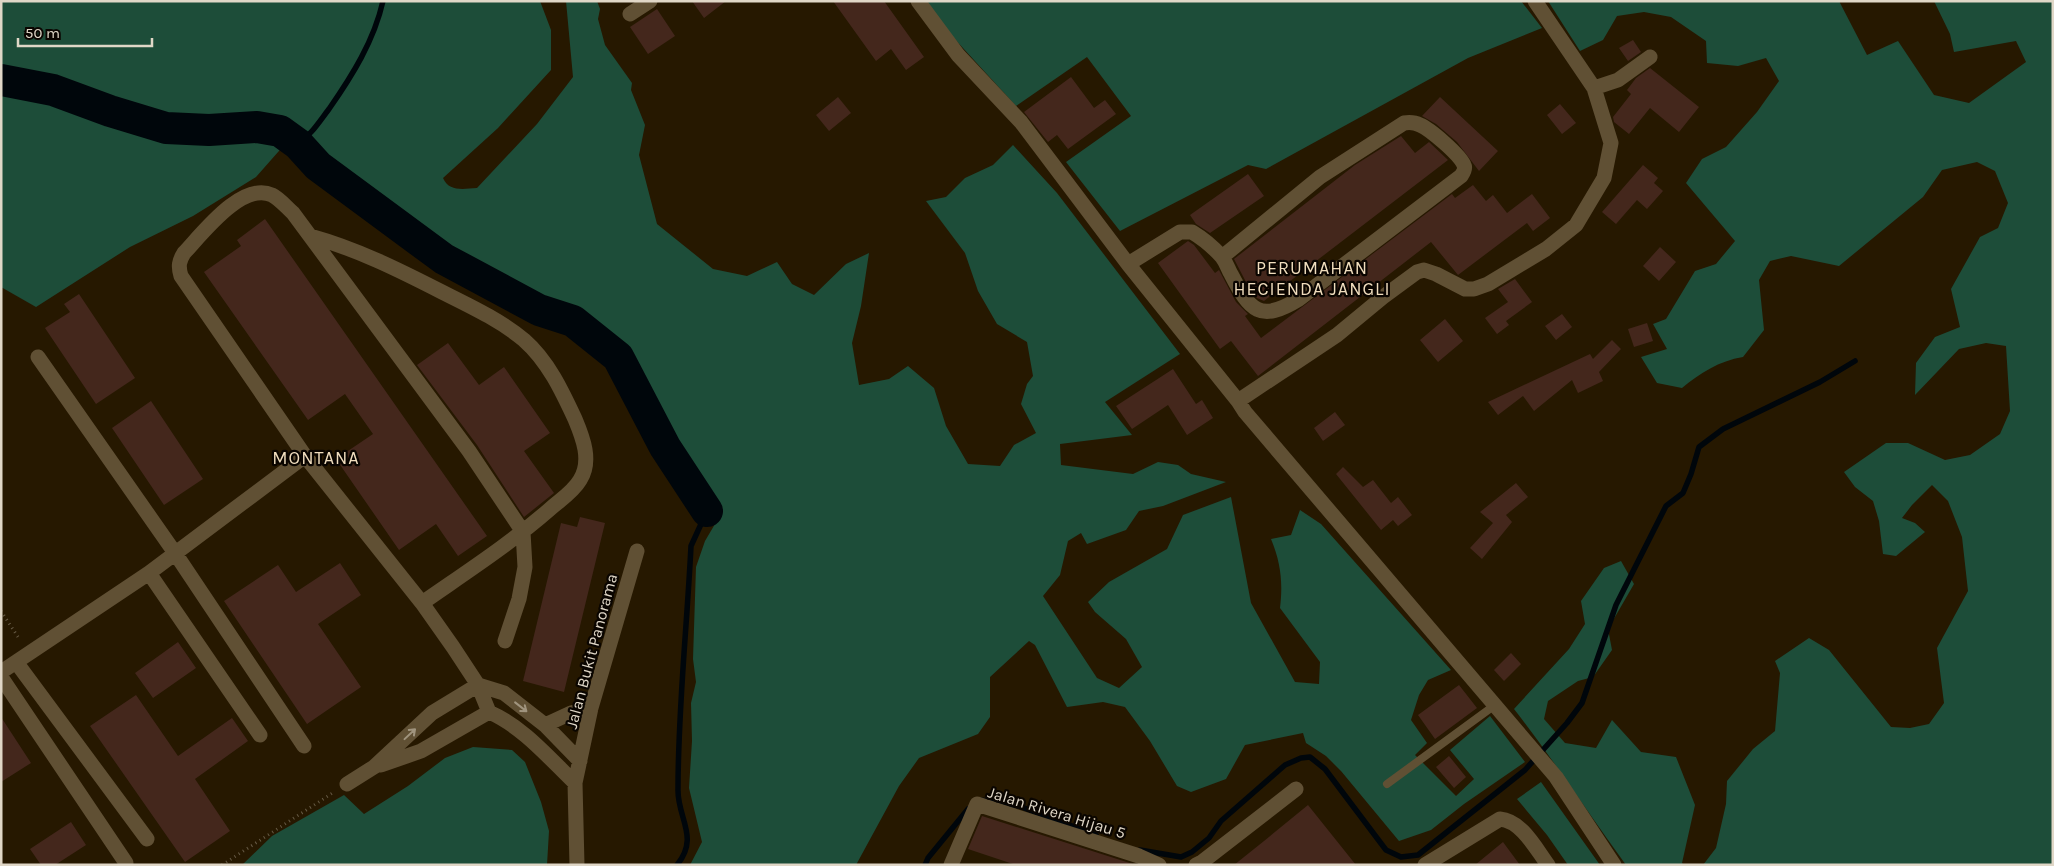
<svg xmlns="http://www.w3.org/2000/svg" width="2054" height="866" font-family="Karla,sans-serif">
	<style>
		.green { fill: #1d4d39 }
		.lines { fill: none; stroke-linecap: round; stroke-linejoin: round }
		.stream { stroke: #00060b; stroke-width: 5.5 }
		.river { stroke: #00060b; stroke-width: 32 }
		.building { fill: #44271c }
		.path { stroke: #675b45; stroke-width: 3; stroke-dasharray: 1 4; stroke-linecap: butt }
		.lane { stroke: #605034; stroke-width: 8 }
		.street { stroke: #605034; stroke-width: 15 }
		.oneway { stroke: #a0947e }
		.labels { text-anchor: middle; stroke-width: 4.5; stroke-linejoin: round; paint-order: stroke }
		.street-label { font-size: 16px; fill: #e0d7c7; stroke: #0a0500 }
		.neighbourhood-label { font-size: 18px; letter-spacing: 1px; fill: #f0ddbd; stroke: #0a0500 }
	</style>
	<rect width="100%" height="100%" fill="#261800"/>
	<!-- green -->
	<path class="green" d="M1 1H540L551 30V70L498 128 443 178C449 192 463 189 477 188L537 124 573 77 566 1H597L600 9 598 19 605 45 632 83 631 90 645 125 639 155 657 224 713 269 747 276 777 262 792 284 814 295 846 264 869 253 861 306 852 343 859 385 889 379 908 366 934 388 946 426 968 464 1000 466 1014 445 1036 433 1021 404 1027 384 1033 376 1027 342 997 324 978 291 965 253 926 201 946 197 965 178 993 165 1013 145 1057 193 1180 354 1105 402 1132 435 1060 444 1061 465 1133 474 1158 462 1178 465 1191 474 1226 482 1163 506 1139 511 1126 530 1087 544 1081 533 1068 541 1060 575 1043 596 1097 678 1119 688 1142 667 1126 639 1095 612 1088 602 1109 582 1167 549 1183 515 1231 497 1251 603 1295 682 1319 684 1320 662 1280 608C1283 583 1281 563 1271 539L1291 535 1300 510 1321 524 1451 670 1428 680 1419 695 1411 720 1427 743 1415 755 1456 796 1474 779 1450 750 1490 716 1525 762 1464 804 1431 830 1399 841 1341 771 1326 756 1306 743 1303 733 1245 745 1226 779 1191 792 1177 786 1150 741 1125 707 1103 702 1067 707 1035 645 1029 641 990 677V717L978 734 919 758 899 786 856 865H690L702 842 689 788 692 741 691 703 696 682 693 659 696 567 705 541 715 524 716 509 705 489 686 471 653 404 644 378 624 352 601 333 563 308 549 305 518 290 401 217 351 180 286 143 256 177 193 216 130 247 36 307 1 287Z
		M924 1H1521L1542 28 1468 58 1266 169 1248 165 1120 231 1066 162 1131 116 1087 57 1016 106 952 36Z
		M1548 1H1839L1867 55 1898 41 1934 95 1969 103 2026 62 2016 41 1954 52 1950 34 1934 1H2053V865H1703L1716 848 1726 804 1727 781 1753 749 1775 731 1780 673 1775 661 1809 638 1829 650 1891 727 1910 728 1929 724 1944 703 1937 648 1968 591 1962 537 1948 501 1932 485 1912 505 1902 518 1915 523 1925 532 1896 556 1883 554 1879 521 1873 501 1855 487 1844 472 1886 443H1908L1945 460 1970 455 2000 434 2010 411 2006 346 1986 343 1959 349 1915 395 1916 363 1935 337 1960 327 1951 289 1980 237 1998 228 2008 203 1995 171 1977 162 1942 170 1923 197 1839 266 1791 256 1770 261 1759 280 1764 330 1743 357C1719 361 1700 373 1682 388L1657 383 1641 357 1667 349 1653 324 1666 319 1695 271 1716 264 1735 241 1686 183 1702 159 1726 147 1757 112 1779 81 1766 58 1738 66 1707 63 1706 41 1671 17 1644 12 1617 16 1603 40 1580 51Z
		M1621 561 1634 584 1608 629 1612 650 1593 677 1578 681 1548 701 1544 719 1565 743 1596 748 1612 720 1641 752 1676 757 1695 805 1682 863 1684 865H1626C1588 813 1553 759 1514 709L1569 649 1585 624 1581 601 1604 568Z
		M473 747 512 750 525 762 541 802 549 831 547 865H242L272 836 344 795 364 814 408 786 445 758Z
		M1541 782 1600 865H1568L1547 835 1517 799Z"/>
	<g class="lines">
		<!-- stream -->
		<path class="stream" d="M298 144C311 135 319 122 329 109 352 76 374 41 383 1
			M981 800 1019 806 1096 835
			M1140 850 1181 857 1192 852 1209 838 1221 821 1285 765 1301 758 1310 757 1325 769 1386 850 1401 857 1418 855 1525 770 1567 723 1582 703 1616 605 1666 506 1683 493 1691 474 1699 447 1723 429 1820 382 1855 361
			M677 865C700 837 677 818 678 789 678 708 687 627 691 546L707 511
			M925 865 928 858 968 809"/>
		<!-- river -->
		<path class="river" d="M1 80 53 90 110 111 166 128 209 130 257 127 280 131 298 144 318 166 444 259 539 310 573 321 618 357 665 447 707 511"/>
	</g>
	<!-- building -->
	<path class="building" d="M692 1H726L704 18Z
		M833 1H884L924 57 906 70 891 49 876 61Z
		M657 9 675 36 648 54 630 27Z
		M1633 40 1641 52 1628 61 1619 48Z
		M1650 68 1699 107 1679 132 1650 108 1629 134 1614 122 1613 117 1631 94 1627 90 1636 78Z
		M1071 77 1094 108 1105 100 1116 114 1068 149 1057 135 1048 142 1024 112Z
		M838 97 851 113 829 131 816 115Z
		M1440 97 1498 151 1479 171 1457 142 1436 124 1422 116Z
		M1560 104 1576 123 1562 134 1547 115Z
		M1401 136 1415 153 1429 142 1448 160 1264 301 1257 298 1246 282 1234 259 1355 165Z
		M1643 165 1658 178 1654 183 1663 191 1647 209 1637 200 1616 224 1602 212Z
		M1248 174 1264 196 1210 233 1196 224 1190 215Z
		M1473 185 1486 201 1493 195 1507 213 1532 194 1550 218 1533 231 1527 223 1458 275 1431 242 1258 376 1231 341 1220 349 1158 263 1188 241 1194 245 1215 273 1219 270 1236 302 1248 314 1245 316 1261 338 1452 194 1455 198Z
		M265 219 487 536 458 556 436 524 399 550 336 459 373 434 345 394 308 420 204 272 241 246 237 240Z
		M1660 247 1676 262 1659 281 1643 266Z
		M1515 279 1532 302 1506 321 1509 325 1497 334 1485 318 1508 302 1498 289Z
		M79 294 135 378 96 404 45 328 70 312 64 304Z
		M1562 314 1572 327 1556 340 1545 326Z
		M1445 319 1463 341 1438 362 1420 340Z
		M1647 323 1653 341 1634 347 1628 329Z
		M1612 340 1621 349 1599 372 1603 381 1578 393 1572 380 1534 411 1523 396 1498 415 1488 402 1590 354 1593 359Z
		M448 343 479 385 504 367 550 433 524 451 554 493 524 517 477 445 417 365Z
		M1173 369 1196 404 1202 400 1213 418 1187 435 1168 405 1132 429 1116 406Z
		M151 401 203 479 164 505 112 428Z
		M1335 412 1345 425 1323 441 1314 428Z
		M1343 467 1363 487 1373 480 1391 503 1398 497 1412 515 1398 526 1393 520 1381 530 1336 474Z
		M1516 483 1528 497 1506 515 1512 522 1482 559 1470 548 1493 523 1480 512Z
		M580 517 605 523 564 692 523 681 561 523 577 527Z
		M340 563 361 595 318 624 361 687 307 724 224 601 278 565 296 592Z
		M178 642 196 668 153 698 135 673Z
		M1511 653 1521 664 1504 681 1494 670Z
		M1459 685 1477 708 1435 739 1418 715Z
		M136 695 178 756 232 718 248 741 195 779 230 831 185 862 90 726Z
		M1 717 31 763 1 782Z
		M1449 756 1466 777 1454 788 1436 767Z
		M1308 805 1356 865H1234L1264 841Z
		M982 816 1136 865H1016L968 849Z
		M71 822 86 845 55 865H41L30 849Z
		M1503 842 1520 865H1475Z"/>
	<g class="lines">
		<!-- path -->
		<path class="path" d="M1 611 20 640
			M222 865 334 792"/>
		<!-- lane -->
		<path class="lane" d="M1387 784 1495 705"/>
		<!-- street -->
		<path class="street" d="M918 1 958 55 1021 122 1128 264 1238 401 1245 412 1556 777 1614 865
			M630 14 650 1
			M1594 88 1618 80 1650 57
			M310 236C357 249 399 270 442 292 470 306 500 320 524 340 548 361 562 391 575 419 583 438 592 461 580 480 573 492 560 500 550 509 510 544 465 573 422 603
			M1128 264 1180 232H1192C1202 238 1214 248 1222 257 1226 262 1228 269 1231 274 1250 311 1260 323 1299 299L1461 176C1463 173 1466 169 1464 165 1460 155 1430 129 1420 125 1414 122 1410 122 1404 123L1320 177 1222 257
			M38 357 175 553 304 746
			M1238 401 1337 335 1383 297 1417 272 1424 270 1436 274 1465 289H1474L1488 284 1546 249 1576 225 1604 178 1611 143 1594 88 1535 1
			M149 573 260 735
			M16 662 147 839
			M1 672 149 573 305 456
			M1 677 126 863
			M489 712 478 685 453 647 422 603 305 456 181 276C178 266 179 261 184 253 202 234 242 181 272 195 280 199 286 207 293 213L469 451 523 532 525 567 519 599 505 641
			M489 712C523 727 548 757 575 783
			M545 725 571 713 591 708
			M381 765 421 751 489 712
			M347 784 374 767 432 713 478 685 504 693 545 725 580 761
			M577 865 575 783 591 708 637 551
			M951 865 977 804 1139 856 1159 865
			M1196 865 1202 862 1296 789
			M1425 865 1500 819C1522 821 1536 849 1548 865"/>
	</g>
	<!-- one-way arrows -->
	<defs><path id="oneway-shaft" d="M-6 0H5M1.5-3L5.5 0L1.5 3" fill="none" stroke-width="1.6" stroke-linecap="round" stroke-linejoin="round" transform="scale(1.25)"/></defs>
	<g class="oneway">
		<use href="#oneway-shaft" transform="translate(521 707) rotate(38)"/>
		<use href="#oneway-shaft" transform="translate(410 734) rotate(-43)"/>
	</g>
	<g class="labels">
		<!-- street labels -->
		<g class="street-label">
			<text transform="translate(591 651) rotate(-75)" y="6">Jalan Bukit Panorama</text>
			<text transform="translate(1057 812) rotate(17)" y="6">Jalan Rivera Hijau 5</text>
		</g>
		<!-- neighbourhood labels -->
		<g class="neighbourhood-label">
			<text x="1312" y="274">PERUMAHAN<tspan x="1312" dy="21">HECIENDA JANGLI</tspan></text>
			<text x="316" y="464">MONTANA</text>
		</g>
	</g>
	<!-- border -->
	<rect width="2054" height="866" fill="none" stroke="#e0d7c7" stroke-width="5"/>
	<!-- scale -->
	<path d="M18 38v8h134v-8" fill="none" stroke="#e0d7c7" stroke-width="2.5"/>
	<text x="25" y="38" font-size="15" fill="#e0d7c7" stroke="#0a0500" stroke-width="4" paint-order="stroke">50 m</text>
</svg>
